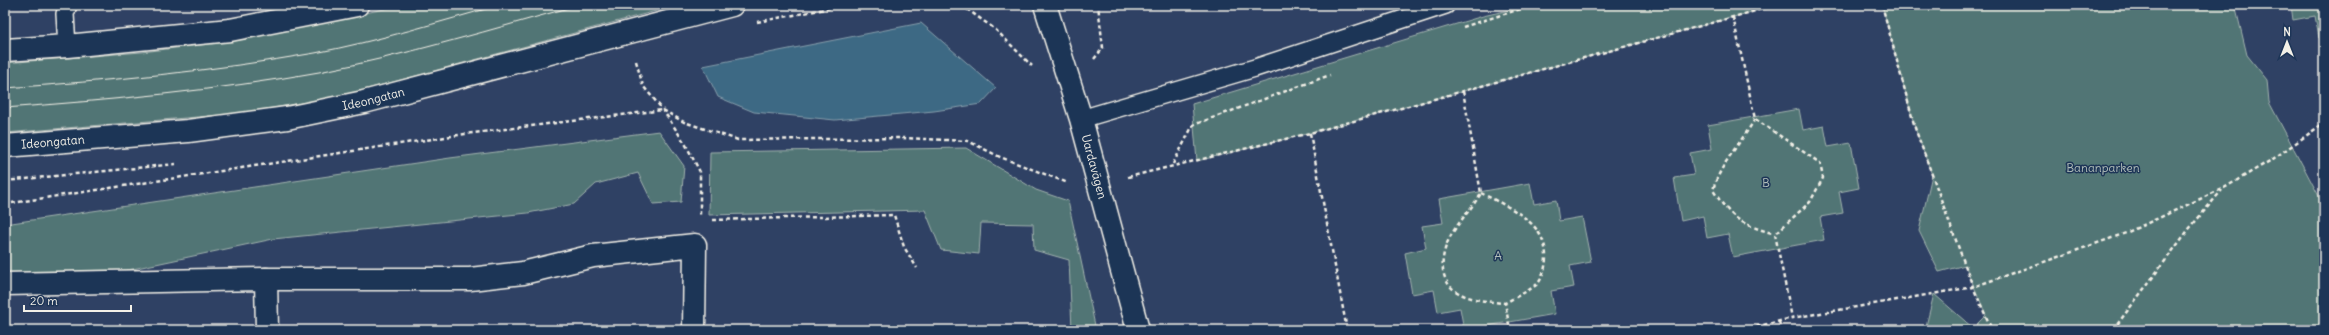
<svg xmlns="http://www.w3.org/2000/svg" width="2329" height="335" font-family="Delius,sans-serif">
	<style>
		.green { fill: #517575; stroke: #a2b3ae }
		.water { fill: #3e6984; stroke: #879fac }
		.lines { fill: none; stroke-linecap: round; stroke-linejoin: round }
		.service-casing { stroke: #f4f1e8; stroke-width: 20 }
		.minor-casing { stroke: #f4f1e8; stroke-width: 25 }
		.tertiary-casing { stroke: #f4f1e8; stroke-width: 25 }
		.path { stroke: #f4f1e8; stroke-width: 2.5; stroke-dasharray: 4 3; stroke-linecap: butt }
		.service { stroke: #1d3557; stroke-width: 17 }
		.minor { stroke: #1d3557; stroke-width: 22 }
		.tertiary { stroke: #1d3557; stroke-width: 22 }
		.tram { stroke: #f4f1e8; stroke-width: 1 }
		.labels { text-anchor: middle; stroke-width: 3; stroke-linejoin: round; paint-order: stroke }
		.street-label { font-size: 12px; fill: #f4f1e8; stroke: #1d3557 }
		.park-label { font-size: 12px; fill: #b3bfba; stroke: #1d3557 }
	</style>
	<rect width="100%" height="100%" fill="#2f4164"/>
	<filter id="ink" filterUnits="userSpaceOnUse"><feTurbulence type="fractalNoise" baseFrequency=".025" numOctaves="2"/><feDisplacementMap in="SourceGraphic" scale="8" xChannelSelector="R" yChannelSelector="G"/><feConvolveMatrix kernelMatrix="1 2 1 2 8 2 1 2 1" color-interpolation-filters="sRGB"/></filter>
	<g filter="url(#ink)">
		<!-- green -->
		<path class="green" d="M403 5H678L341 96 245 113 5 133V63L142 52 234 41Z
			M1531 5H1777L1310 133 1197 161 1192 104 1483 16Z
			M1882 5H2235L2247 55 2267 80 2269 102 2321 200 2324 214V330H1925L1934 294 1973 328 1986 315 1965 265 1939 272 1919 231 1932 175 1915 128Z
			M2291 5H2324V37L2319 38 2315 16 2293 20Z
			M1799 109 1803 130 1824 126 1828 147 1851 143 1859 188 1839 192 1843 213 1820 217 1824 240 1733 257 1728 234 1707 238 1703 216 1681 221 1674 178 1694 175 1690 153 1712 149 1708 125Z
			M659 131 684 166 681 202 653 204 638 173 596 184 574 204 528 213 273 239 123 271 5 273V224L450 158Z
			M966 148 1036 190 1068 201 1096 330H1072L1069 260 1034 250 1033 224 981 223 979 254 941 250 925 210 709 215 710 152Z
			M1530 183 1534 204 1556 200 1559 221 1582 217 1591 262 1570 266 1574 287 1551 291 1555 314 1464 330 1460 308 1438 312 1434 290 1412 294 1405 253 1426 248 1422 226 1443 223 1439 199Z"/>
		<!-- water -->
		<path class="water" d="M921 23 996 88 981 104 934 111 835 120 754 112 718 97 703 66Z"/>
		<g class="lines">
			<defs>
				<path id="service" d="M67 46 65 14 68 5
					M1081 119 1255 68 1446 5"/>
				<g id="minor">
					<path id="s1" d="M1045 5 1081 119 1138 330"/>
					<path d="M266 279H470L523 273 593 256 695 245 694 330"/>
					<path d="M5 284 266 279 267 330"/>
				</g>
				<g id="tertiary">
					<path d="M5 50 67 46 230 30 357 5"/>
					<path id="s2" d="M5 146 188 131 287 118 364 102 732 5"/>
				</g>
			</defs>
			<!-- service casing -->
			<use href="#service" class="service-casing"/>
			<!-- minor casing -->
			<use href="#minor" class="minor-casing"/>
			<!-- tertiary casing -->
			<use href="#tertiary" class="tertiary-casing"/>
			<!-- path -->
			<path class="path" d="M961 5 995 29 1032 66
				M1882 5 1915 128 1973 287 1992 330
				M965 7 974 5
				M1733 17 1755 119 1820 163 1823 178 1810 202 1775 234 1792 318
				M757 22 846 5
				M1463 27 1533 5
				M1094 59 1103 48 1098 5
				M636 61 643 86 663 110 686 145 700 172V215
				M1463 91 1481 193C1473 207 1462 218 1453 232 1441 250 1436 279 1457 292 1470 300 1490 302 1505 303L1510 330
				M1755 119C1741 143 1720 164 1713 190 1732 220 1741 224 1775 234
				M1310 133 1347 330
				M1173 164 1193 125 1330 75
				M1128 177 1310 133 1777 5
				M5 181 176 164
				M1481 193C1508 207 1545 221 1546 256 1546 264 1544 275 1539 282 1534 289 1513 298 1505 303
				M5 204 465 134 663 110 684 122 738 140 903 138 968 141 1000 157 1068 183
				M713 220 894 215 904 247 917 268
				M1779 321 1781 330
				M1743 330 1792 318 1973 287 2126 233 2224 188 2273 159 2324 123
				M2113 330 2189 229 2222 190"/>
			<!-- service -->
			<use href="#service" class="service"/>
			<!-- minor -->
			<use href="#minor" class="minor"/>
			<!-- tertiary -->
			<use href="#tertiary" class="tertiary"/>
			<!-- tram -->
			<path class="tram" d="M5 88C109 81 213 71 315 53 378 41 439 22 500 5
				M5 108C111 100 215 91 319 72 407 55 493 29 579 5"/>
		</g>
	</g>
	<g class="labels">
		<!-- street labels -->
		<g class="street-label">
			<text dy="4" stroke="none"><textPath href="#s2" startOffset="372">Ideongatan</textPath></text>
			<text dy="4" stroke="none"><textPath href="#s2" startOffset="48">Ideongatan</textPath></text>
			<text dy="4" stroke="none"><textPath href="#s1" startOffset="169">Uardavägen</textPath></text>
		</g>
		<!-- park labels -->
		<g class="park-label">
			<text x="2103" y="172">Bananparken</text>
			<text x="1766" y="187">B</text>
			<text x="1498" y="260">A</text>
		</g>
	</g>
	<!-- margin -->
	<rect width="2329" height="335" fill="none" stroke="#1d3557" stroke-width="20"/>
	<rect x="10" y="10" width="2309" height="315" fill="none" stroke="#f4f1e8" stroke-width="1.5" filter="url(#ink)"/>
	<!-- north arrow -->
	<g transform="translate(2287 42)" stroke="#1d3557" stroke-width="3" paint-order="stroke">
	<path d="M0-3L7 15L0 10L-7 15Z" fill="#f4f1e8"/>
	<text y="-6" font-size="11" font-weight="bold" text-anchor="middle" fill="#f4f1e8">N</text>
	</g>
	<!-- scale -->
	<path d="M24 305v6h107v-6" fill="none" stroke="#f4f1e8" stroke-width="2"/>
	<text x="30" y="305" font-size="12" fill="#f4f1e8" stroke="#1d3557" stroke-width="3" paint-order="stroke">20 m</text>
</svg>
